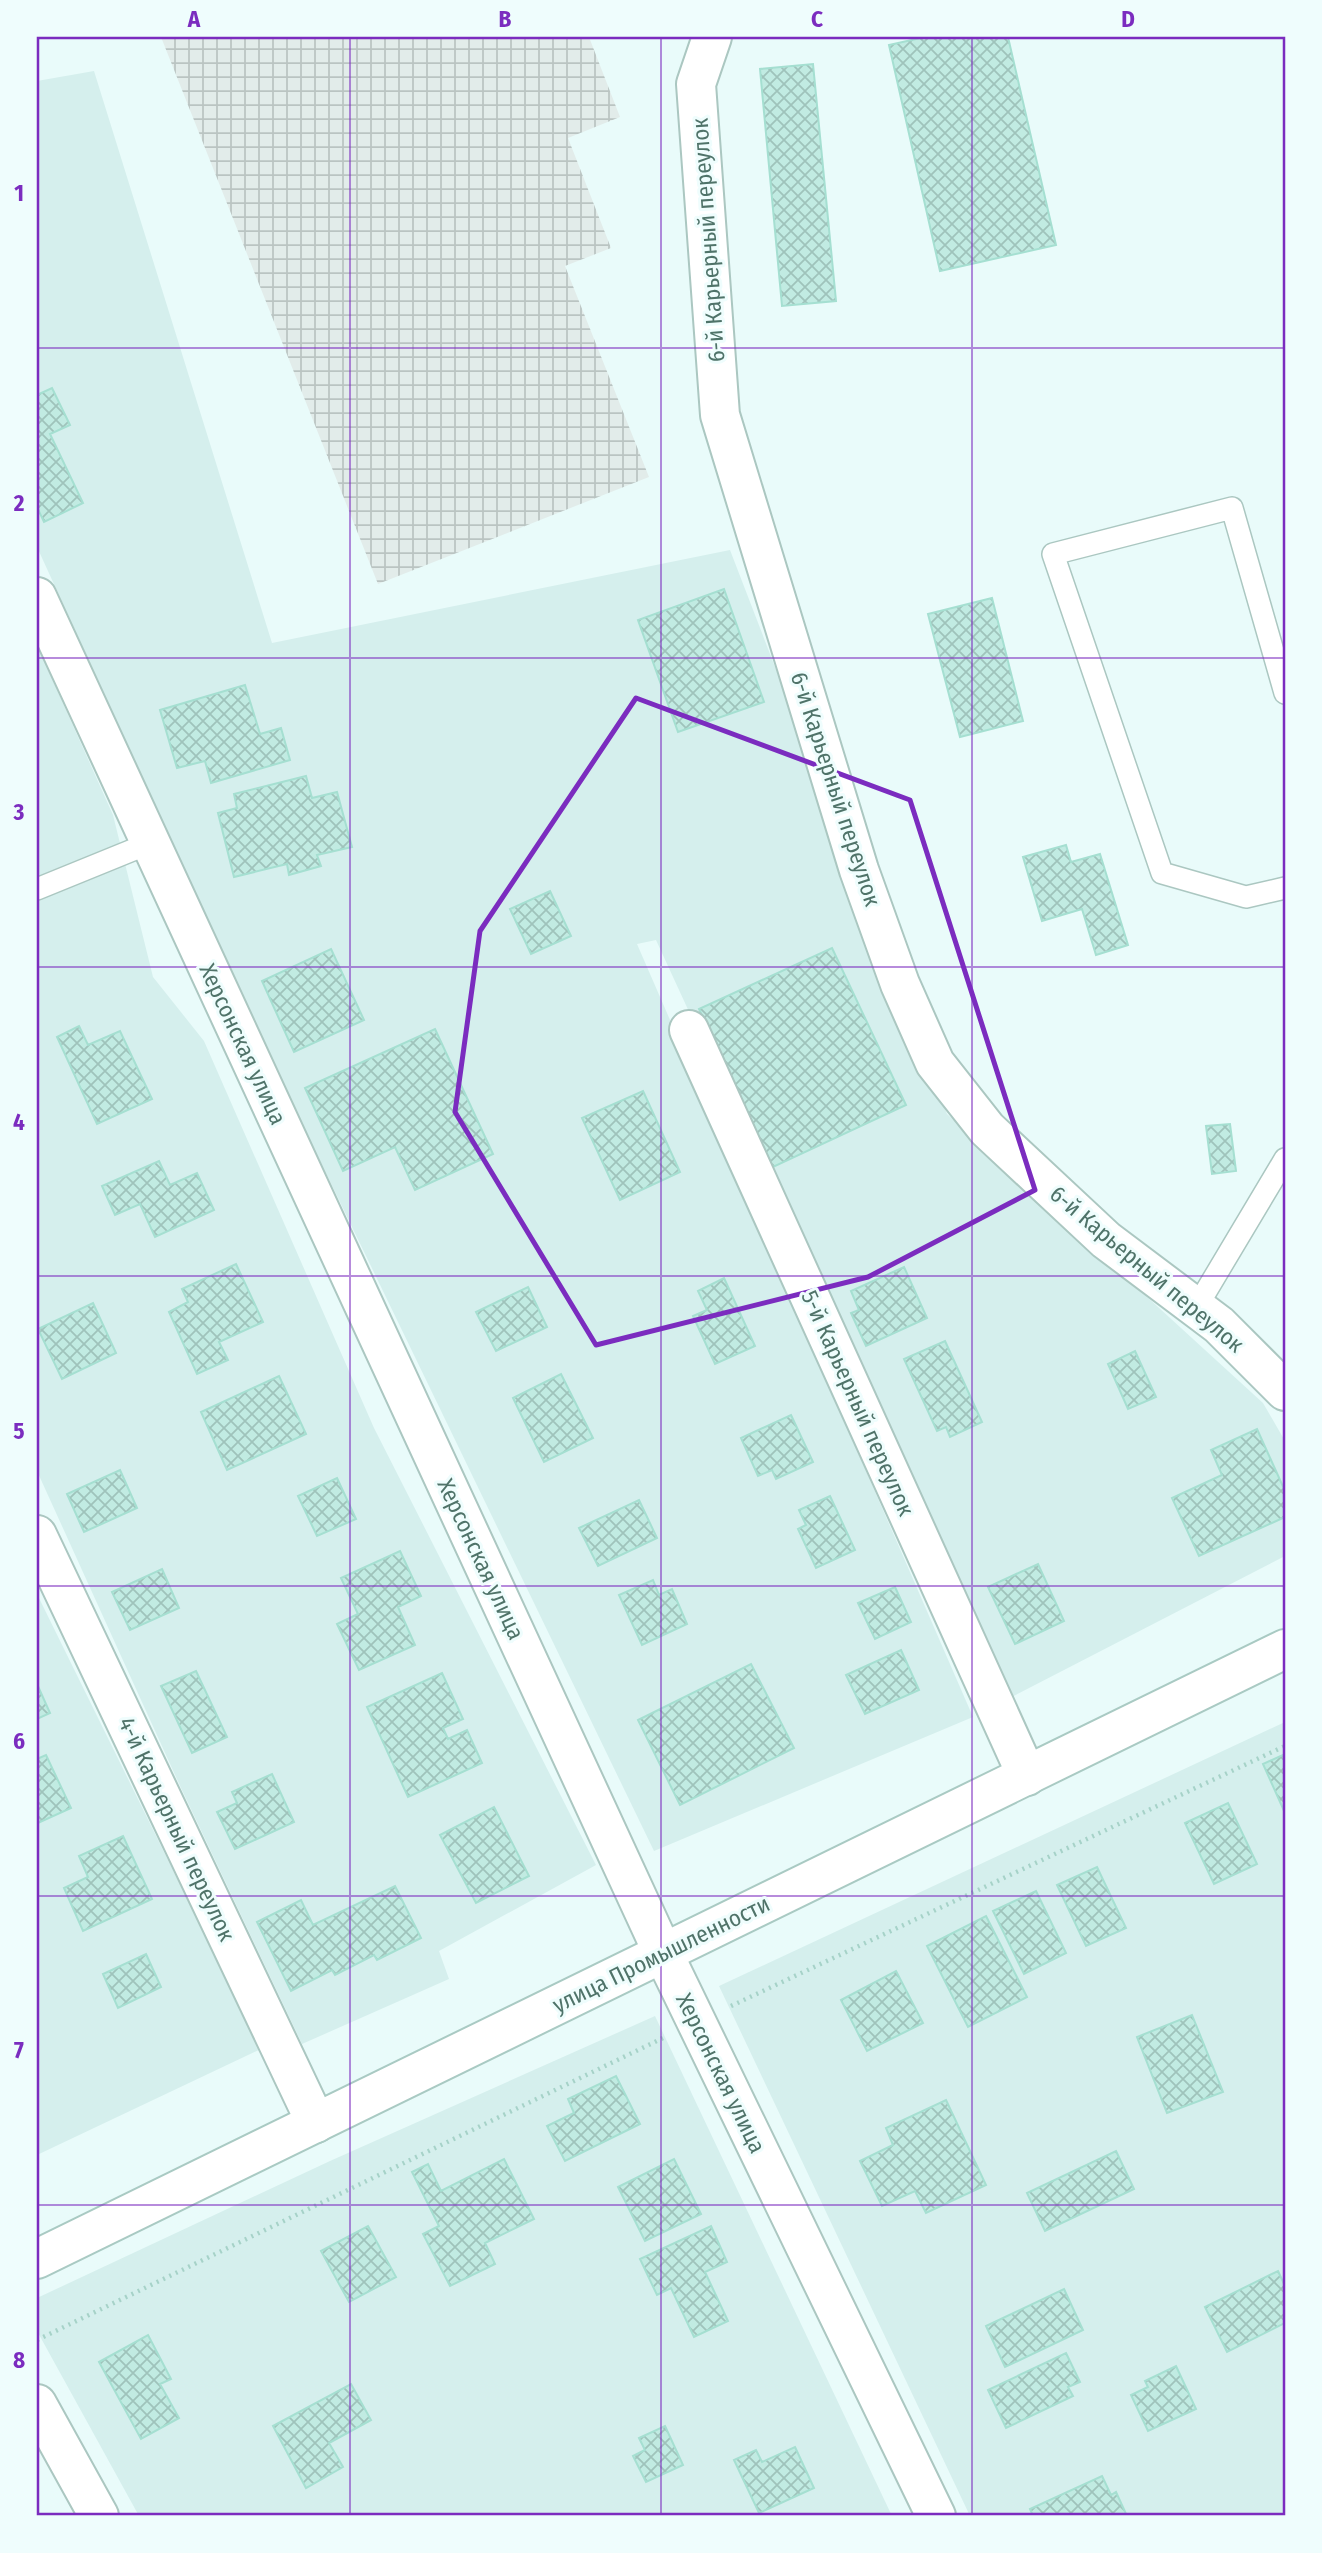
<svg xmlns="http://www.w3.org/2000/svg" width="1322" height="2553" font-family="'Fira Sans Condensed',sans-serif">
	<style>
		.residential { fill: #d5efed }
		.industrial { fill: url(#industrial-grid) }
		.building { fill: url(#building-cross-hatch); stroke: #a5dfd1; stroke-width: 2 }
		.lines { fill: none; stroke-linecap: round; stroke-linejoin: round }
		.service-casing { stroke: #abc7c1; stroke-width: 24 }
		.minor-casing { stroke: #abc7c1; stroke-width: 42 }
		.secondary-casing { stroke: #a9cac3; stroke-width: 42 }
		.path { stroke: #a6d2c8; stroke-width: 4.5; stroke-dasharray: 2 5; stroke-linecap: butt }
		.service { stroke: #fff; stroke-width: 21 }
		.minor { stroke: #fff; stroke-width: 38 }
		.secondary { stroke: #fff; stroke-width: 38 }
		.marked { fill: none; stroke: #7b2cbf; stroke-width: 5; stroke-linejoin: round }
		.grid { fill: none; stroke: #7b2cbf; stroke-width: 2; stroke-opacity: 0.55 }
		.labels { text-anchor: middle; stroke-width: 6; stroke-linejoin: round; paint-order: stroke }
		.street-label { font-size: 23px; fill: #4f7369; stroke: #effdfd }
		.neatline { fill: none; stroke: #7b2cbf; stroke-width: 2.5 }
		.grid-label { font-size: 23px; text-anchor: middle; font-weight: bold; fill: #7b2cbf }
	</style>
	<defs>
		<pattern id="industrial-grid" width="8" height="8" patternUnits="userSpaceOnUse" patternTransform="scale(1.75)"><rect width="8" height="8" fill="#e2ecea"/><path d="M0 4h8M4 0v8" fill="none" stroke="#bac4c2"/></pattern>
		<pattern id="building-cross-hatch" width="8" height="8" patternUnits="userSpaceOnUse" patternTransform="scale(1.75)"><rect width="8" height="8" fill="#c1ebe2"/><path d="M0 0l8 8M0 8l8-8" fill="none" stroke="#9fc3bb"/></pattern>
	</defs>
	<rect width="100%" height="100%" fill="#e9fbfa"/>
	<!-- residential -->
	<path class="residential" d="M94 71 272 643 730 550 947 1114 1263 1403 1285 1441V1556L1006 1700 656 940 637 944 973 1717 654 1851 277 1072 37 547V81Z
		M37 645 113 815 153 977 204 1041 374 1428 596 1865 439 1951 449 1979 302 2044 181 1788 37 1471Z
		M37 1594 261 2049 37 2155Z
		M1285 1722V2516H970L719 1986Z
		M655 2016 892 2516H139L37 2331V2298L330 2161Z"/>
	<!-- industrial -->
	<path class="industrial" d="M161 37H589L620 117 568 138 611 248 565 266 649 477 378 584Z"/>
	<!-- building -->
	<path class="building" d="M925 37H1008L1056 245 940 271 889 45Z
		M813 64 836 301 782 306 760 69Z
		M52 388 70 425 50 434 83 503 44 522 37 507V395Z
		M724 589 764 702 678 732 638 620Z
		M992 598 1023 721 960 737 928 614Z
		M245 685 260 734 281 728 290 760 211 783 205 761 177 768 160 710Z
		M306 776 312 798 337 792 352 847 317 855 321 866 289 875 287 864 234 877 218 813 237 808 234 794Z
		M1066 845 1071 862 1100 854 1128 945 1096 955 1082 909 1042 921 1023 857Z
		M550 891 571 936 531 954 510 909Z
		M832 948 906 1105 773 1167 699 1009Z
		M331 949 364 1020 294 1052 262 981Z
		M79 1026 88 1045 120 1031 152 1099 97 1124 57 1037Z
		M435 1029 493 1154 415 1190 395 1147 343 1171 305 1088Z
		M643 1091 680 1172 620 1200 582 1118Z
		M1230 1124 1236 1171 1212 1174 1206 1126Z
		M159 1161 170 1185 197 1173 214 1210 155 1237 140 1204 115 1215 102 1186Z
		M236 1264 263 1322 219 1342 228 1360 197 1374 169 1312 188 1302 182 1289Z
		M904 1267 927 1318 866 1346 851 1313 859 1310 851 1291Z
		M724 1278 755 1346 715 1364 693 1316 707 1310 698 1291Z
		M528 1287 547 1327 496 1351 476 1312Z
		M93 1303 116 1353 62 1379 38 1329Z
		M945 1341 982 1422 950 1437 946 1427 937 1431 904 1359Z
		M1135 1351 1156 1397 1128 1409 1108 1364Z
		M561 1374 593 1438 544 1462 513 1398Z
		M279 1376 306 1434 227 1470 201 1412Z
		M791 1415 813 1462 776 1479 772 1470 758 1476 741 1438Z
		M1257 1429 1285 1491V1517L1199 1556 1172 1498 1222 1475 1211 1450Z
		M120 1470 137 1508 84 1532 67 1494Z
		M337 1478 356 1519 317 1536 298 1496Z
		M830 1496 855 1550 816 1568 798 1529 806 1525 799 1510Z
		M639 1500 657 1538 598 1566 579 1528Z
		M400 1551 421 1596 398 1607 415 1645 359 1670 337 1624 358 1614 341 1578Z
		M1038 1564 1064 1621 1015 1644 988 1587Z
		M162 1569 179 1608 130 1630 112 1592Z
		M653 1580 659 1595 672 1589 687 1624 642 1645 619 1595Z
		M895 1587 911 1622 875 1639 858 1603Z
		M901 1650 919 1690 865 1714 846 1675Z
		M751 1664 794 1748 680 1805 638 1720Z
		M196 1671 227 1737 192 1753 161 1686Z
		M442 1673 463 1719 443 1728 448 1739 467 1730 482 1763 408 1797 367 1707Z
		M37 1684 50 1713 37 1719Z
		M1285 1754V1813L1263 1764Z
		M46 1755 71 1808 38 1823 37 1759Z
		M272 1774 294 1822 235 1849 217 1812 237 1803 232 1792Z
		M1228 1803 1257 1864 1214 1884 1185 1823Z
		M494 1807 529 1876 476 1903 440 1835Z
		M123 1836 152 1899 83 1931 64 1888 88 1877 79 1856Z
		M1097 1867 1126 1928 1086 1946 1057 1885Z
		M395 1886 421 1938 377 1960 374 1955 335 1975 332 1970 291 1991 257 1922 301 1900 313 1925Z
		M1036 1891 1066 1953 1024 1974 993 1911Z
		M986 1916 1027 1997 968 2027 927 1946Z
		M146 1954 161 1987 118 2008 103 1974Z
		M896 1971 923 2023 867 2051 841 2000Z
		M1192 2015 1223 2092 1167 2113 1137 2037Z
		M616 2076 640 2124 565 2161 547 2126 574 2113 568 2099Z
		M946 2100 986 2185 926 2213 915 2191 882 2206 860 2161 893 2145 886 2128Z
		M1116 2151 1134 2189 1045 2231 1027 2193Z
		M504 2159 534 2219 485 2243 495 2264 450 2286 423 2234 439 2226 412 2172 428 2164 441 2191Z
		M674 2159 701 2214 645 2241 618 2187Z
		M368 2226 396 2277 349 2302 321 2251Z
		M711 2226 727 2262 705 2272 728 2321 694 2337 671 2288 657 2295 640 2259Z
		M1278 2271 1285 2286V2323L1227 2352 1205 2307Z
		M1064 2289 1083 2330 1005 2367 986 2326Z
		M148 2335 171 2379 160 2384 179 2418 141 2439 99 2362Z
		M1066 2353 1080 2382 1068 2387 1073 2396 1006 2428 988 2390Z
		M1176 2366 1196 2409 1148 2431 1131 2395 1148 2387 1145 2381Z
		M351 2384 371 2420 329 2443 343 2467 306 2488 273 2426Z
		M665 2426 683 2465 646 2482 633 2456 645 2450 639 2438Z
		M795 2447 814 2488 759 2513 734 2460 756 2450 762 2462Z
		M1102 2476 1111 2495 1116 2492 1127 2516H1033L1030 2509Z"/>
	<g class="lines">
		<defs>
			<path id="service" d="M1285 693 1232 508 1053 554 1162 873 1246 897 1285 888
				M37 889 150 843
				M1196 1308 1285 1159"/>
			<path id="minor" d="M712 37 696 84 720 415 859 870 900 984 935 1063 987 1129 1106 1240 1219 1325 1285 1391
				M37 597 663 1953 936 2516
				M689 1030 1027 1776
				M37 1535 316 2123
				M37 2404 99 2516"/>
			<path id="secondary" d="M37 2259 1285 1649"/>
		</defs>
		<!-- service casing -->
		<use href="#service" class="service-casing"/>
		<!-- minor casing -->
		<use href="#minor" class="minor-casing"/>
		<!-- secondary casing -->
		<use href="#secondary" class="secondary-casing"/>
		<!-- path -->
		<path class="path" d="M731 2006 1285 1746
			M37 2340 663 2038"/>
		<!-- service -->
		<use href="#service" class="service"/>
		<!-- minor -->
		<use href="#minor" class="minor"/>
		<!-- secondary -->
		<use href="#secondary" class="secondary"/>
	</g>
	<!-- marked area -->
	<path class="marked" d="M636 698 910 800 1035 1190 868 1277 596 1345 455 1112 480 931Z"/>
	<!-- grid -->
	<path class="grid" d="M350 37V2516M661 37V2516M972 37V2516M37 348H1285M37 658H1285M37 967H1285M37 1276H1285M37 1586H1285M37 1896H1285M37 2205H1285"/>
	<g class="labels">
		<!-- street labels -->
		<g class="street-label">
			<text transform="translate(708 240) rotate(-94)" y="8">6-й Карьерный переулок</text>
			<text transform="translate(836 789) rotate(72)" y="8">6-й Карьерный переулок</text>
			<text transform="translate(243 1044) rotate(65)" y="8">Херсонская улица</text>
			<text transform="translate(1147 1269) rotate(40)" y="8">6-й Карьерный переулок</text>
			<text transform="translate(858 1403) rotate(66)" y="8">5-й Карьерный переулок</text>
			<text transform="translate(481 1559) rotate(65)" y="8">Херсонская улица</text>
			<text transform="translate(177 1829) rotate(65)" y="8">4-й Карьерный переулок</text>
			<text transform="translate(661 1954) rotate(-26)" y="8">улица Промышленности</text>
			<text transform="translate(721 2073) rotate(64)" y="8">Херсонская улица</text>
		</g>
	</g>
	<!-- border -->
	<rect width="1322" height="2553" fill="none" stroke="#effdfd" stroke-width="77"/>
	<rect x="38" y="38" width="1246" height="2476" class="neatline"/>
	<g class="grid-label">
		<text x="194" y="27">A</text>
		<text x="505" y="27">B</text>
		<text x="817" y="27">C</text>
		<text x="1128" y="27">D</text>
		<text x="19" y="201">1</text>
		<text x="19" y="511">2</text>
		<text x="19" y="820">3</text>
		<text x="19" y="1130">4</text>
		<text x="19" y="1439">5</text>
		<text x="19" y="1749">6</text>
		<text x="19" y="2058">7</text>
		<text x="19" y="2368">8</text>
	</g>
</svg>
